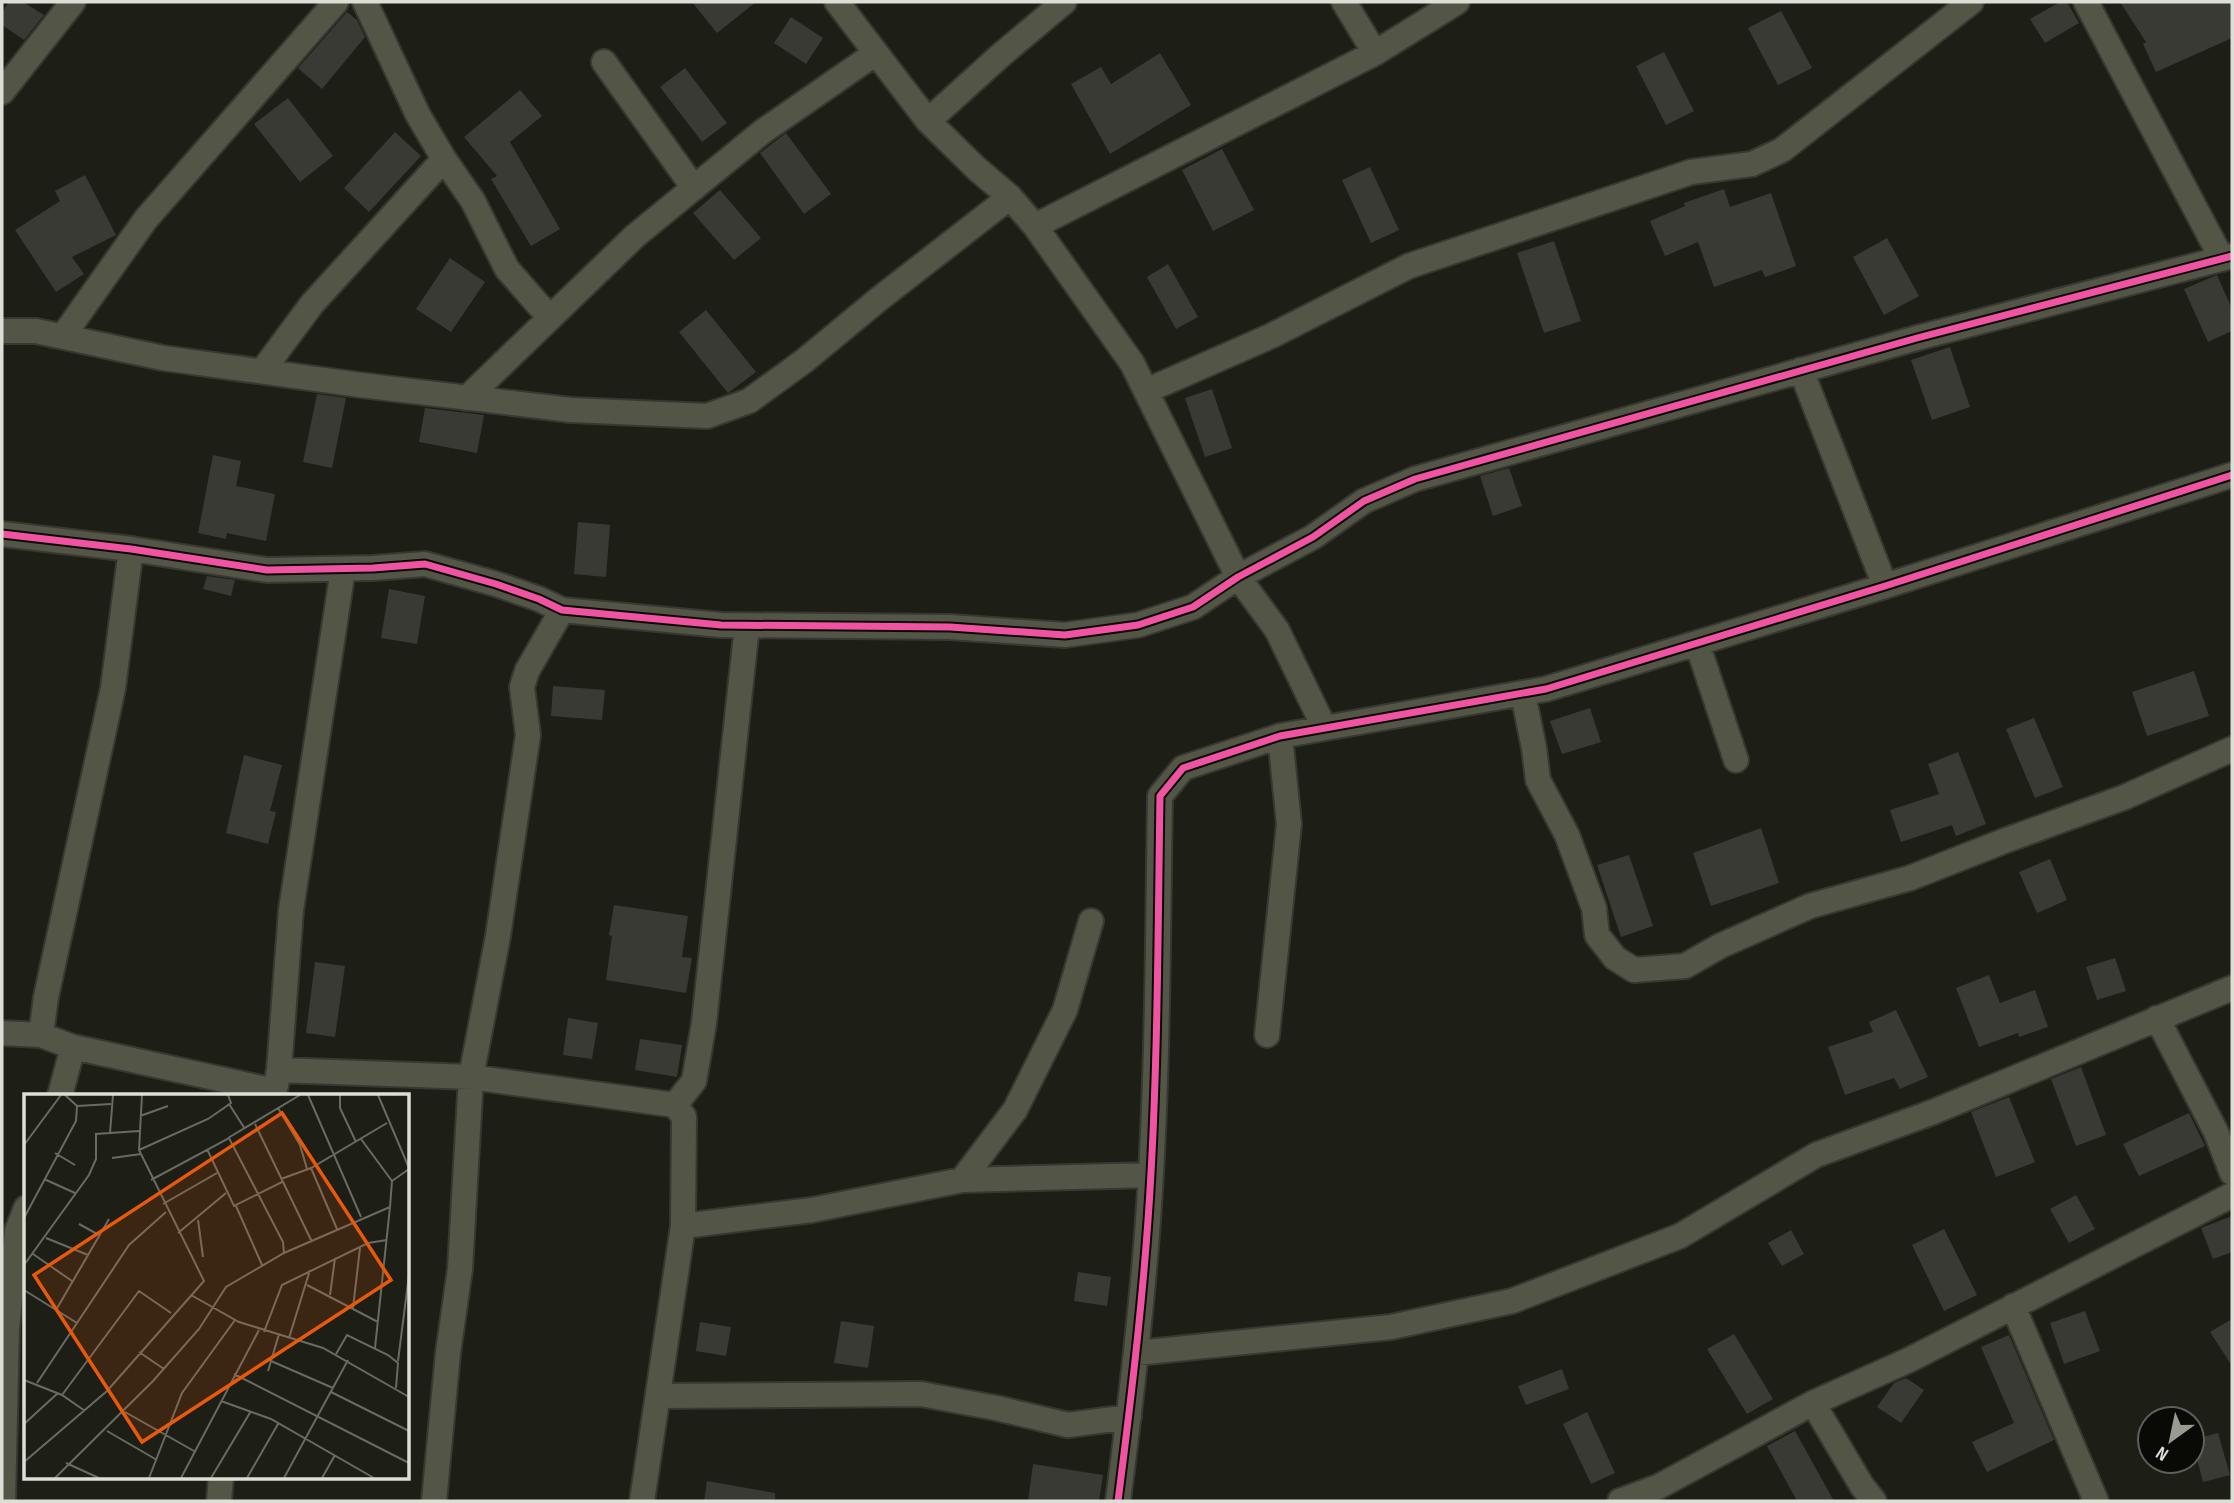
<svg xmlns="http://www.w3.org/2000/svg" width="2234" height="1503" font-family="'Sofia Sans Condensed',sans-serif">
	<style>
		.building { fill: #393a34 }
		.lines { fill: none; stroke-linecap: round; stroke-linejoin: round }
		.minor-casing { stroke: #373832; stroke-width: 28 }
		.minor { stroke: #535646; stroke-width: 24 }
		.cycleway-casing { stroke: #090a05; stroke-width: 11 }
		.cycleway { stroke: #f153a3; stroke-width: 7 }
		.inset-road { fill: none; stroke: #696b62; stroke-width: 2 }
		.view { fill: #e8590c; fill-opacity: 0.15; stroke: #e8590c; stroke-width: 3.5 }
		.inset-edge { fill: none; stroke: #dcdfd5; stroke-width: 3.5 }
	</style>
	<rect width="100%" height="100%" fill="#1d1e16"/>
	<!-- building -->
	<path class="building" d="M9 2H23L44 15 24 40 2 25V12Z
		M692 2H756L717 33Z
		M2060 2H2067L2079 23 2045 43 2030 19Z
		M2120 2H2232V38L2156 72 2143 44 2146 42Z
		M1781 11 1812 68 1778 85 1748 28Z
		M347 12 357 20 365 37 322 89 298 68Z
		M791 17 823 38 806 64 774 43Z
		M1664 52 1694 111 1666 125 1636 66Z
		M1160 53 1191 105 1110 154 1071 84 1101 67 1111 84Z
		M685 68 727 123 702 142 660 87Z
		M520 90 542 116 510 142 560 229 531 246 491 179 497 176 464 137Z
		M288 98 333 156 300 182 254 124Z
		M395 132 421 156 369 212 344 188Z
		M786 133 831 194 804 214 760 153Z
		M1222 149 1254 210 1213 231 1182 170Z
		M1370 167 1399 230 1371 243 1342 180Z
		M85 175 116 235 72 257 84 274 56 292 15 230 60 201 55 191Z
		M1724 189 1730 207 1771 193 1796 266 1765 277 1762 270 1714 287 1698 242 1665 256 1650 221 1685 206 1684 203Z
		M720 190 761 238 734 260 693 213Z
		M1887 238 1919 296 1884 315 1853 257Z
		M1554 241 1581 321 1544 333 1517 253Z
		M450 258 485 282 451 332 416 309Z
		M1168 264 1198 317 1176 329 1147 277Z
		M2217 275 2232 309V331L2208 342 2184 289Z
		M706 310 756 372 728 393 679 332Z
		M1950 347 1970 407 1932 420 1911 360Z
		M1212 389 1232 448 1205 457 1185 398Z
		M317 394 346 398 332 468 303 462Z
		M425 408 484 415 477 453 419 442Z
		M213 455 241 461 236 486 275 494 266 541 227 533 226 539 198 533Z
		M1509 468 1522 506 1493 516 1480 476Z
		M578 522 610 525 606 577 574 574Z
		M207 576 235 580 231 596 203 589Z
		M389 589 425 596 417 644 381 638Z
		M2194 671 2209 716 2147 736 2132 692Z
		M553 686 605 690 602 720 551 716Z
		M1590 708 1601 742 1562 754 1550 721Z
		M2034 718 2063 787 2035 798 2006 729Z
		M1958 752 1986 824 1956 836 1952 825 1901 842 1890 810 1939 794 1928 764Z
		M244 755 282 765 270 811 276 812 268 844 226 833Z
		M1761 828 1779 883 1711 906 1693 853Z
		M1629 855 1653 926 1621 937 1597 865Z
		M2050 859 2067 900 2037 913 2019 872Z
		M614 905 688 916 682 957 692 958 686 993 606 980 612 936 609 935Z
		M2115 958 2126 991 2097 1000 2086 967Z
		M315 962 345 966 335 1037 306 1033Z
		M1989 975 2000 1003 2035 990 2048 1027 2019 1037 2018 1033 1979 1047 1956 988Z
		M1896 1010 1928 1077 1900 1089 1894 1078 1845 1095 1828 1047 1873 1032 1869 1022Z
		M568 1018 598 1023 592 1059 563 1055Z
		M640 1039 682 1045 677 1077 635 1070Z
		M2081 1067 2106 1135 2076 1146 2051 1079Z
		M2009 1097 2035 1162 1996 1177 1971 1112Z
		M2189 1113 2205 1146 2139 1176 2123 1144Z
		M2076 1195 2095 1229 2069 1243 2050 1209Z
		M2232 1216V1252L2213 1259 2201 1228Z
		M1944 1229 1977 1295 1944 1311 1912 1245Z
		M1791 1230 1804 1254 1782 1266 1768 1243Z
		M1078 1272 1111 1277 1107 1306 1074 1301Z
		M2085 1311 2100 1351 2064 1364 2050 1323Z
		M2232 1319V1366L2210 1332Z
		M841 1321 874 1326 868 1368 834 1363Z
		M700 1322 731 1327 726 1356 696 1351Z
		M1734 1334 1773 1399 1747 1414 1707 1349Z
		M2009 1335 2054 1440 1987 1472 1972 1442 2014 1423 1981 1347Z
		M1562 1369 1569 1389 1526 1405 1518 1386Z
		M1906 1378 1924 1390 1901 1423 1877 1407 1894 1383Z
		M1587 1412 1615 1473 1591 1484 1563 1424Z
		M1795 1431 1834 1501H1797L1767 1446Z
		M2218 1433 2230 1475 2203 1482 2192 1440Z
		M1033 1464 1103 1475 1099 1501H1028Z
		M707 1481 775 1493V1501H704Z"/>
	<g class="lines">
		<defs>
			<path id="minor" d="M365 2 418 115 444 159 473 201 507 269 550 318
				M837 2 928 121 976 168 1010 197 1035 226 1132 363 1238 577 1277 630 1324 727
				M1344 2 1375 53
				M2086 2 2222 259
				M604 62 694 188
				M2 92 73 2
				M928 121 1001 55 1064 2
				M1035 226 1375 53 1457 2
				M2 331H36L163 358 360 385 571 410 707 416 749 401 804 361 879 299 1010 197
				M63 336 146 219 336 2
				M263 370 312 304 444 159
				M1801 370 1885 586
				M1146 391 1271 336 1409 266 1691 172 1752 164 1782 150 1971 2
				M467 398 635 236 762 132 876 53
				M2 534 131 549 267 570 373 568 425 564 496 584 539 599 562 610 721 625 950 627 1065 635 1138 625 1193 607 1238 577 1313 537 1364 501 1415 479 1917 338 2232 256
				M1697 643 1736 760
				M1523 694 1534 748 1538 780 1567 835 1594 908 1597 935 1615 958 1634 970 1685 966 1720 946 1810 906 1910 878 2004 841 2125 797 2232 749
				M2157 1018 2216 1132 2232 1173
				M2 1033 41 1035 73 1047 275 1091
				M41 1035 46 997 113 688 131 549
				M1267 1035 1289 824 1280 736
				M279 1070 471 1077 675 1105 684 1117 683 1226 642 1501
				M60 1095 73 1047
				M274 1095 279 1070 291 910 343 569
				M675 1105 694 1081 704 1023 747 626
				M962 1180 1015 1110 1065 1010 1091 921
				M683 1226 812 1210 962 1180 1151 1175
				M2013 1306 2096 1501
				M1137 1353 1391 1327 1512 1301 1680 1236 1816 1155 1933 1112 2232 988
				M658 1396 921 1394 996 1408 1068 1425 1129 1417
				M1813 1403 1862 1486 1874 1501
				M3 1501 7 1328 17 1231 26 1208
				M219 1501 221 1477
				M434 1501 448 1353 460 1269 471 1077 498 936 528 735 522 687 527 671 562 610
				M1118 1501C1132 1392 1145 1283 1151 1173 1158 1047 1158 922 1160 796L1183 768 1280 736 1546 689 1885 586 2232 475
				M1620 1501 1658 1487 1813 1403 1909 1360 2232 1195"/>
		</defs>
		<!-- minor casing -->
		<use href="#minor" class="minor-casing"/>
		<!-- minor -->
		<use href="#minor" class="minor"/>
		<defs>
			<path id="cycleway" d="M2 534 131 549 267 570 373 568 425 564 496 584 539 599 562 610 721 625 950 627 1065 635 1138 625 1193 607 1238 577 1313 537 1364 501 1415 479 1917 338 2232 256
				M1118 1501C1132 1392 1145 1283 1151 1173 1158 1047 1158 922 1160 796L1183 768 1280 736 1546 689 1885 586 2232 475"/>
		</defs>
		<!-- cycleway casing -->
		<use href="#cycleway" class="cycleway-casing"/>
		<!-- cycleway -->
		<use href="#cycleway" class="cycleway"/>
	</g>
	<!-- overview -->
	<g transform="translate(24 1094)">
		<rect width="385" height="385" fill="#1d1e16"/>
		<path class="inset-road" d="M284 1 337 123M316 1V14L332 48M354 1 385 74M205 10 221 35M53 12 87 10M254 14 276 51 283 75M116 22 144 12M231 30 288 148M86 39 89 1M204 44 276 1M337 45 368 87M0 51 37 1M183 55 210 112 258 88M115 56 184 25 207 9 204 1M31 59 51 71M88 64 117 60M287 74 313 135M20 85 51 99M257 85 287 74 363 29M127 86 205 44 259 148 260 159M139 110 193 79M212 112 238 171M0 124 52 27 53 12 41 1M174 126 179 163M55 130 75 141M154 139 202 99M22 144 64 161M9 160 48 187M0 171 65 81 72 65V40L115 37M283 191 354 228M0 196 53 229M167 201 215 228 299 254 385 303M306 201 311 164M329 214 336 154M32 216 85 125M240 238 258 191 344 149 363 146M265 244 286 176M351 254 366 113M115 258 140 275M312 260 323 241 364 261 374 269 372 294M247 267 309 294M374 267 385 181M244 277 255 240M210 280 385 369M0 286 38 301 61 317M13 289 105 151 142 118M307 298 385 337M38 301 115 197 147 219M197 307 247 325 350 384M101 318 170 357M0 330 34 299M83 337 133 366M0 368 83 297 180 187 115 56 118 1M42 369 75 384M31 384 129 287 175 235 202 193 260 159 366 113 368 87 385 75M125 384 158 299 211 226M157 384 235 236M187 384 227 317M223 384 254 330M260 384 324 266M298 384 311 361"/>
		<path class="view" d="M258 19 367 186 118 348 10 181Z"/>
		<rect width="385" height="385" class="inset-edge"/>
	</g>
	<!-- border -->
	<rect width="2234" height="1503" fill="none" stroke="#dcdfd5" stroke-width="7"/>
	<!-- north arrow -->
	<g transform="translate(2171 1440) rotate(213)"><circle r="33" fill="#090a05" stroke="#5d5f58" stroke-width="2"/>
	<path d="M0-5L12 26L0 18L-12 26Z" fill="#999b92"/>
	<text y="-10" font-size="19" font-weight="bold" text-anchor="middle" fill="#dcdfd5">N</text>
	</g>
</svg>
